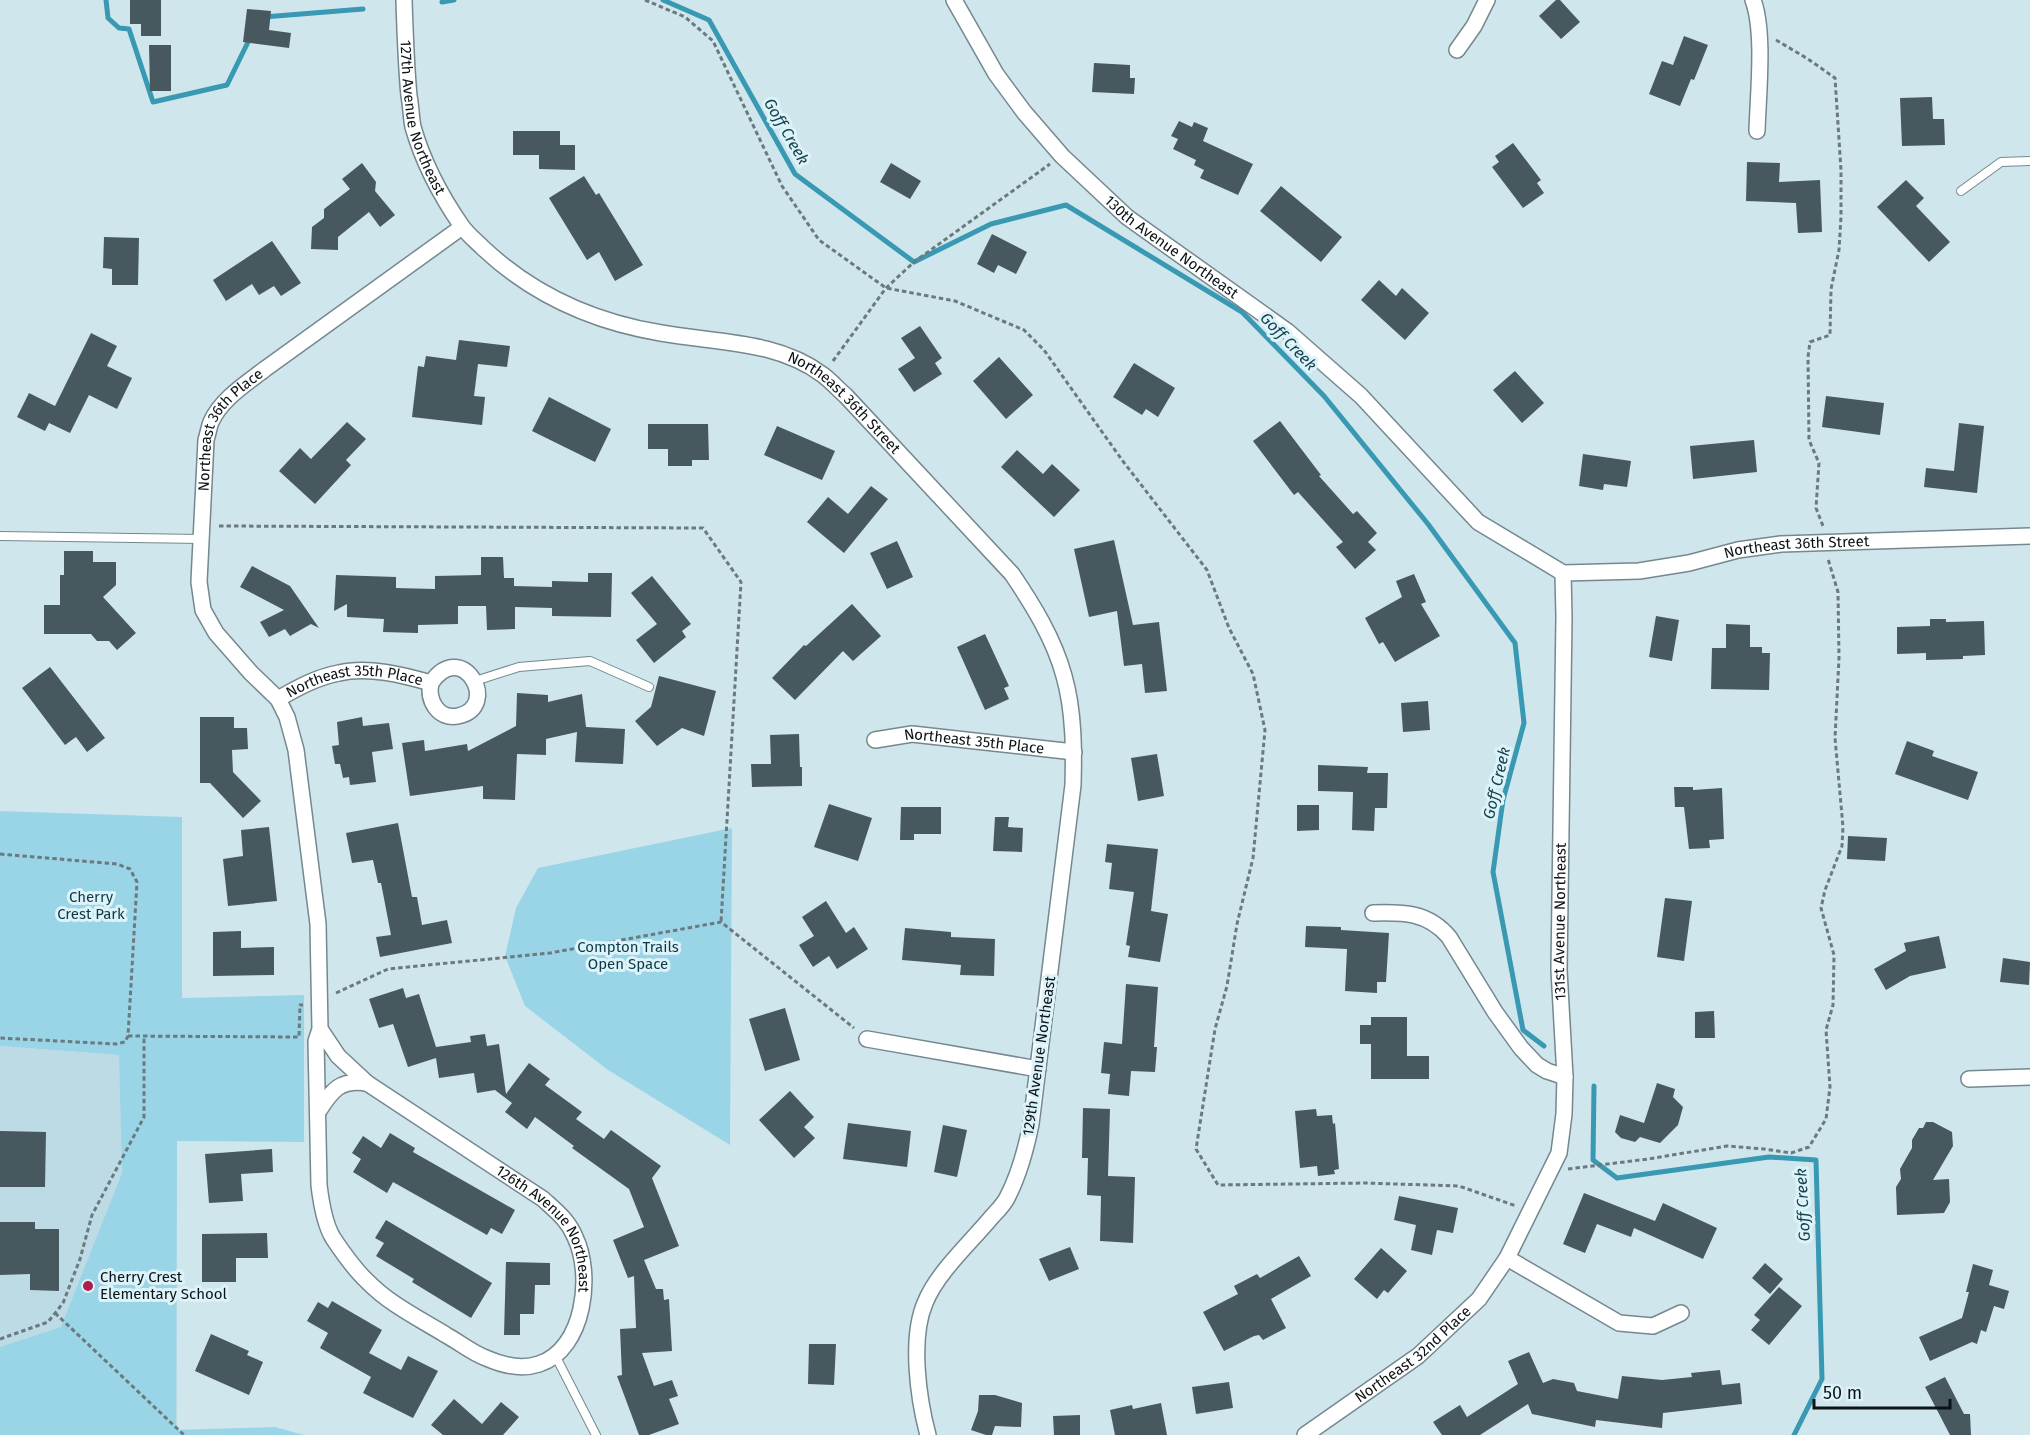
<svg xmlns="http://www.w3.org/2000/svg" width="2030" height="1435" font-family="'Fira Sans',sans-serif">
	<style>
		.built { fill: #bddbe5 }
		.green { fill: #9ad5e7 }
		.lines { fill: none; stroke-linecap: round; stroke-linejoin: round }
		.stream { stroke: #3999b3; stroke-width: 5 }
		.building { fill: #47595f }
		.lane-casing { stroke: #74888e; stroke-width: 10 }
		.street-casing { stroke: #74888e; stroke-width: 18 }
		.path { stroke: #6b7a7e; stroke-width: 3; stroke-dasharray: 4.5 3; stroke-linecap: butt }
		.lane { stroke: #fff; stroke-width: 8 }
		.street { stroke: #fff; stroke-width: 15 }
		.poi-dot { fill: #af1d4d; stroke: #ddf3fa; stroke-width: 2 }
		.labels { text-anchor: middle; stroke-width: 6; stroke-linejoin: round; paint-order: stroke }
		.street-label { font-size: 15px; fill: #0c1316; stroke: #ddf3fa }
		.park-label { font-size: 15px; fill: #0d3944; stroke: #ddf3fa }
		.poi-label { font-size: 15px; fill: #0c1316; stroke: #ddf3fa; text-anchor: start }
		.water-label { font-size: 16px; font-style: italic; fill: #17424d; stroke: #ddf3fa }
	</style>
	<rect width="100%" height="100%" fill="#d0e6ed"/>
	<!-- built -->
	<path class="built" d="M0 1046 119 1055 177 1100V1435H0Z"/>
	<!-- green -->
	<path class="green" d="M0 811 182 817V998L304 995V1142L177 1141 176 1430 275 1427 304 1435H0V1347L61 1327 122 1173 119 1055 0 1046Z
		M732 828 730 1145 608 1070 525 1006 505 956 516 908 538 868Z"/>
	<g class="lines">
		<!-- stream -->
		<path class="stream" d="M106 0 108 18 119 28 129 29 153 102 227 85 251 36
			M663 0 709 20 795 174 914 262 991 224 1066 205 1242 312 1324 396 1428 524 1515 643 1524 723 1503 800 1493 872 1523 1030 1544 1046
			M442 2 454 0
			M264 17 363 9
			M1594 1086 1593 1160 1617 1178 1769 1157 1816 1160 1822 1379 1794 1435"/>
	</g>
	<!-- building -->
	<path class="building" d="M130 0H161V36H141V24H130Z
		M1556 0H1560L1580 22 1561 39 1539 16Z
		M247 9 271 11 269 30 291 33 289 48 243 42Z
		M1684 36 1708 45 1694 80 1691 79 1680 106 1649 94 1662 61 1673 65Z
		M149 45H171V91H150Z
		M1094 63 1130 65V78H1135L1134 94 1092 92Z
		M1932 97 1933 119H1944L1945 145 1902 146 1900 98Z
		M1179 121 1192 127 1194 122 1208 128 1203 141 1253 164 1238 195 1200 178 1204 170 1194 165 1196 160 1173 149 1178 139 1171 136Z
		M513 131H560V145H575V170L539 169V155H513Z
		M1513 143 1541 180 1537 183 1544 193 1523 208 1492 167 1499 162 1495 156Z
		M1747 162 1780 163 1779 182 1820 180 1822 232 1798 233 1796 203 1746 201Z
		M362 163 376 182 375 191 395 215 380 227 369 212 338 237V250L311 249 312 227 324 218V209L350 189 342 179Z
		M891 163 921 181 910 199 880 182Z
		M584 176 596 195 599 193 643 265 615 281 599 252 587 260 549 198Z
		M1906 180 1924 198 1916 206 1950 242 1929 262 1877 207Z
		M1281 186 1342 237 1321 262 1260 211Z
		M992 234 1027 252 1016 274 998 265 994 273 977 264Z
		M104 237 139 238 138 285H112V269L103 268Z
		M272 241 301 283 281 296 274 286 259 295 252 284 226 301 213 280Z
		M1379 280 1396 296 1402 288 1429 313 1405 340 1361 300Z
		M920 326 942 358 935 363 942 374 914 392 898 369 915 358 901 338Z
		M91 333 117 346 107 366 132 378 117 409 89 395 70 433 49 423 45 431 17 417 29 393 55 406Z
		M459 340 510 346 507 367 478 364 474 396 485 397 482 425 412 417 418 366 424 367 426 356 456 360Z
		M999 357 1033 395 1006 419 973 381Z
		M1134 363 1175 388 1158 417 1146 409 1142 415 1113 397Z
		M1515 371 1544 403 1522 423 1493 390Z
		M1826 396 1884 403 1880 435 1822 427Z
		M549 397 611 429 595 462 532 431Z
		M1280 421 1321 475 1319 476 1353 514 1357 511 1377 533 1368 542 1376 550 1355 569 1336 547 1343 542 1298 492 1294 495 1253 441Z
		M347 422 366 439 346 460 351 465 315 504 279 471 300 448 311 459Z
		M1959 423 1984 426 1977 493 1924 487 1926 468 1954 471Z
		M648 424H708L709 460H692V466H668V449H648Z
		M777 426 835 451 822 480 764 455Z
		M1754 440 1757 472 1693 479 1690 446Z
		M1017 450 1043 474 1052 464 1080 490 1054 517 1001 467Z
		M1583 454 1631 461 1627 487 1604 484 1603 490 1579 486Z
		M871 486 888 499 844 553 807 522 828 497 848 514Z
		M1114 540 1133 625 1159 622 1167 691 1145 693 1142 664 1124 666 1117 611 1089 617 1074 549Z
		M897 541 913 577 887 589 870 553Z
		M64 551H93V562H116V585L103 597 136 633 117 650 109 641H97L91 634H44V605H60V575H64Z
		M481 557H503L504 578H514V586L552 587V581L588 582V573H612L611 617 552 616V608L515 607V629L487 630 486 606H458V624L418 625V633L383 632 384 619 347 617V604L334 611 336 575 396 577V588L435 589V576L481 575Z
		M252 566 290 586 319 628 311 624 290 636 285 629 269 637 260 622 284 610 240 587Z
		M1414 574 1426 602 1421 604 1440 636 1395 662 1383 642 1379 644 1365 618 1402 597 1396 581Z
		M652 576 691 624 682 631 686 637 654 663 636 640 657 624 631 593Z
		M852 604 881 636 853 661 843 651 795 700 772 678 804 645 806 646Z
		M1656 616 1679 620 1672 661 1649 657Z
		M1930 619H1946V622L1984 621 1985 655 1963 656V659L1926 660V653L1897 654V627L1930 626Z
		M1726 624 1750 625V647H1762V653H1770L1769 690 1711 689 1712 648H1726Z
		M985 634 1009 686 1004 688 1009 699 985 710 957 647Z
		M50 667 105 738 87 752 76 737 65 745 22 688Z
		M659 676 716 691 704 736 682 728 657 746 635 721 651 707Z
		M517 693 548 695V702L582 694 586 727 625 729 623 764 575 762 577 732 546 739V755L517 754 515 800 483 799V786L410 796 402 743 424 740 425 751 467 744 468 751 516 726Z
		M1428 701 1430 730 1403 732 1401 703Z
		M200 717H234V728H247L248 749 232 750 233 772 261 801 243 818 210 783H200Z
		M362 717 363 726 389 723 393 749 372 752 376 782 350 785 349 777 343 778 340 764H335L332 746 339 745 337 722Z
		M799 734 800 767H802V786L752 787 751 764H771L770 735Z
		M1907 741 1934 751 1932 756 1978 772 1968 800 1895 774Z
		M1157 754 1164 796 1138 801 1131 758Z
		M1318 765 1368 767 1367 773H1388L1387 808H1375L1374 831 1352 830 1353 792 1318 791Z
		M1674 787H1693V790L1722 788 1724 839 1709 840 1710 848 1689 849 1684 807H1675Z
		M829 804 872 818 858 861 814 847Z
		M1297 805H1319V830L1297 831Z
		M901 807H941V834H914V840H900Z
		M995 817H1009L1008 827 1023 828 1022 852 993 851Z
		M398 823 412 897H417L422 925 447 920 452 943 380 957 376 937 391 935 381 883H378L373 860 352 863 346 833Z
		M269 827 277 901 228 906 223 859 243 856 241 830Z
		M1848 836 1887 838 1885 861 1847 859Z
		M1107 844 1158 849 1151 911 1168 914 1160 962 1128 957 1130 946 1126 945 1134 892 1109 889 1112 863 1105 862Z
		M1665 898 1692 901 1684 961 1657 957Z
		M826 901 846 933 854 927 868 949 837 969 829 956 813 967 799 945 814 936 802 917Z
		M1306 926 1341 927V930L1389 933 1386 982H1377V993L1345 991 1347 949 1305 947Z
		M905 928 951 932V937L995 939 994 976 960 975 961 965 902 960Z
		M241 931V948L274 947V975L213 976V932Z
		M1939 936 1946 968 1910 976 1886 990 1874 969 1906 951 1904 943Z
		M2003 958 2030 962 2029 985 2000 982Z
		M1126 984 1158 987 1154 1047H1157L1155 1072 1131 1071 1129 1096 1108 1094 1110 1074 1101 1073 1104 1042 1122 1044Z
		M403 988 406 998 419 994 436 1047 471 1042 470 1036 485 1034 487 1046 499 1044 506 1094 529 1063 550 1079 545 1085 582 1112 576 1119 604 1139 611 1130 661 1166 652 1178 679 1246 644 1260 656 1289H663L664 1300 669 1299 672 1351 642 1353 654 1386 672 1380 678 1396 669 1399 679 1424 649 1435H639L617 1376 622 1375 620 1329 636 1328 634 1276 628 1278 613 1240 644 1227 629 1189 572 1148 574 1146 535 1117 527 1129 505 1112 512 1103 495 1090 477 1093 474 1073 439 1078 436 1058 408 1067 393 1024 379 1028 369 999Z
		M785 1008 800 1060 765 1071 749 1019Z
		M1714 1011 1715 1038H1695V1012Z
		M1371 1017H1407V1056H1429V1079H1371V1044H1360V1025H1371Z
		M1657 1083 1675 1089 1673 1097 1683 1107 1678 1125 1660 1143 1640 1137 1635 1142 1621 1138 1615 1132 1620 1115 1644 1123Z
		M790 1091 814 1117 804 1127 815 1138 794 1158 759 1120Z
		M1083 1108 1110 1109 1108 1176 1135 1177 1133 1243 1100 1241 1101 1196 1087 1195 1088 1158H1082Z
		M1316 1109 1317 1116 1332 1115 1333 1124 1335 1123 1339 1169 1334 1170 1335 1174 1318 1176 1317 1166 1300 1168 1295 1111Z
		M1926 1122H1933L1952 1132 1953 1146 1933 1180 1949 1179 1950 1202 1944 1213 1897 1215 1896 1187 1901 1179 1900 1169 1912 1148V1140L1919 1128H1923Z
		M848 1123 911 1131 907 1167 843 1159Z
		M943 1125 967 1130 957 1177 934 1172Z
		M0 1131 46 1132 45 1187H0Z
		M390 1133 415 1148 413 1152 515 1210 502 1234 491 1228 487 1235 393 1182 387 1193 353 1172 361 1159 352 1153 363 1136 381 1148Z
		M272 1149 273 1172 241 1174 243 1201 209 1203 205 1154Z
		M1584 1193 1655 1221 1663 1203 1717 1228 1703 1259 1634 1228 1631 1237 1597 1224 1585 1253 1563 1244Z
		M1399 1196 1458 1208 1453 1233 1437 1230 1432 1255 1411 1250 1416 1225 1394 1220Z
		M386 1220 492 1283 471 1318 412 1282 414 1279 376 1256 384 1243 375 1238Z
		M0 1222H35V1229H59V1291L30 1290V1274L0 1275Z
		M267 1233 268 1258H236V1282H202V1234Z
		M1070 1247 1079 1269 1049 1281 1039 1259Z
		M1381 1248 1407 1271 1388 1293 1384 1290 1377 1299 1354 1279Z
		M1299 1256 1311 1276 1271 1299 1286 1328 1263 1340 1259 1335 1254 1336 1224 1351 1203 1312 1238 1294 1234 1286 1257 1274 1260 1278Z
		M506 1262 550 1263V1285H535L534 1314H520V1335H504Z
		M1765 1263 1783 1279 1770 1294 1752 1278Z
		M1973 1264 1993 1270 1989 1285 2009 1291 2004 1309 1994 1306 1986 1332 1981 1330 1977 1344 1972 1342 1930 1361 1919 1337 1962 1318 1969 1292H1966Z
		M1779 1287 1802 1306 1769 1345 1751 1330 1760 1320 1754 1315Z
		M332 1301 382 1330 369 1353 401 1370 408 1356 438 1371 413 1418 363 1393 371 1377 320 1348 328 1333 307 1321 318 1302 328 1308Z
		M211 1334 249 1351 247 1355 263 1362 249 1395 195 1371Z
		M809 1344H836L834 1385 808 1384Z
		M1529 1352 1543 1383 1553 1379 1574 1383 1577 1391 1618 1399 1622 1376 1662 1380 1692 1377 1691 1373 1720 1370 1722 1385 1740 1383 1742 1404 1663 1413 1662 1428 1596 1420 1595 1427 1532 1414 1528 1404 1480 1435H1442L1433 1422 1460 1405 1467 1417 1518 1384 1508 1361Z
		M1945 1377 1964 1414H1970L1971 1435H1950L1925 1387Z
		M1229 1382 1233 1408 1196 1414 1192 1387Z
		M979 1395H995L1022 1403 1021 1427 995 1426 992 1435H986L971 1430 978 1411Z
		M454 1399 482 1424 501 1402 519 1417 503 1435H443L431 1425Z
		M1161 1403 1167 1435H1115L1110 1410 1132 1405 1133 1409Z
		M1080 1415V1435H1054L1053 1416Z"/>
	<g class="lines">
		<defs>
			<path id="lane" d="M1961 191 2001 162 2030 161
				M0 536 201 539
				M475 681 519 667 590 661 649 687
				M555 1355 596 1435"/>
			<g id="street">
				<path id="s1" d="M404 0C405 32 406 64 409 96 411 106 411 117 413 127 423 162 441 196 461 225 467 234 476 241 483 248 533 295 594 322 661 333 716 343 776 340 823 375 831 381 838 389 846 396L1012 574C1033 605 1054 639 1064 676 1074 711 1074 750 1073 785L1031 1124C1026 1149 1019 1175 1007 1198 1003 1206 995 1213 990 1219 969 1244 937 1273 925 1303 910 1338 918 1398 928 1435"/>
				<path id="s2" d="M954 0 996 74 1024 112 1062 156 1127 217 1287 331 1361 396 1478 522 1563 573"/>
				<path d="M1753 0C1765 32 1758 95 1757 131"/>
				<path d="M1457 50 1474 26 1487 0"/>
				<path id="s3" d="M1563 573 1639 571 1689 563 1738 550 1781 544 2030 536"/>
				<path id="s4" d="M278 699C297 688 317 677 339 673 368 666 403 675 431 683 427 700 438 720 458 716 502 707 462 637 431 683"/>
				<path id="s5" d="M875 740 912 734 1074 752"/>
				<path d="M1373 913C1403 912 1428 912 1449 937L1495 1012 1521 1048 1537 1065 1547 1071 1565 1077"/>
				<path id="s6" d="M320 1029 338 1056 367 1083 543 1199C556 1211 568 1220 575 1237 593 1274 585 1349 539 1364 521 1370 502 1365 486 1358 472 1353 459 1342 446 1335 420 1319 389 1304 367 1281 354 1269 343 1253 333 1238 324 1223 321 1202 319 1185L316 1041 320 1029 318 924 296 750 287 717 278 699 251 673 216 633 203 610 199 582 206 440C208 434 209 427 211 422 221 399 247 383 265 369L462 227"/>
				<path d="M867 1039 1038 1069"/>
				<path d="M1969 1079 2030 1077"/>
				<path d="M318 1112C332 1090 340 1079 367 1083"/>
				<path d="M1507 1258 1619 1323 1653 1326 1681 1313"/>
				<path id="s7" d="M1305 1435 1418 1356 1479 1299 1507 1258 1559 1153 1564 1114 1565 1077 1559 970 1564 617 1563 573"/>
			</g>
		</defs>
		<!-- lane casing -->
		<use href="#lane" class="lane-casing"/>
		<!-- street casing -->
		<use href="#street" class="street-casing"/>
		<!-- path -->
		<path class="path" d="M645 0 685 17 713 41 782 186 819 240 886 288 955 301 1024 330 1044 350 1122 460 1207 570 1229 628 1253 674 1265 730 1253 858 1237 924 1227 986 1215 1029 1196 1149 1218 1185 1365 1183 1459 1186 1516 1206
			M1776 40 1808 59 1835 78 1841 170V217L1839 250 1831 289 1830 335 1810 342 1808 357 1809 440 1819 463 1816 508 1823 526
			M833 361 886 288 914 262 1050 164
			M219 526 703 528 741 582 721 922
			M0 854 117 864 130 869 137 882 128 1036 125 1042 116 1044 0 1038
			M336 993 388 969 550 953 721 922 854 1028
			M128 1036 299 1037 300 1005H303
			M1568 1169 1648 1159 1727 1146 1764 1149 1791 1153 1809 1147 1826 1119 1830 1087 1826 1030 1833 1005 1834 955 1821 908 1825 890 1842 846 1843 827 1835 738 1839 658 1838 592 1828 559
			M55 1313 184 1435
			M0 1339 48 1322 63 1303 80 1259 92 1215 144 1117V1037"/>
		<!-- lane -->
		<use href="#lane" class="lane"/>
		<!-- street -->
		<use href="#street" class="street"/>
	</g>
	<!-- markers -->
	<circle class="poi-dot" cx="88" cy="1286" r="6"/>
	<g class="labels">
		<!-- street labels -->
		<g class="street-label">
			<text dy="5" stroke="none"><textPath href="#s1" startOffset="120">127th Avenue Northeast</textPath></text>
			<text dy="5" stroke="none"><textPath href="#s2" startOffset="333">130th Avenue Northeast</textPath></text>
			<text dy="5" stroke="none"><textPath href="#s1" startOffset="672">Northeast 36th Street</textPath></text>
			<text dy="5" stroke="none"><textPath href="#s6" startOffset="1584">Northeast 36th Place</textPath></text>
			<text dy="5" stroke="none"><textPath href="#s3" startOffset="236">Northeast 36th Street</textPath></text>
			<text dy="5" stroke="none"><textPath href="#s4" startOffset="81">Northeast 35th Place</textPath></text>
			<text dy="5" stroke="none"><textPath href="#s5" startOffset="100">Northeast 35th Place</textPath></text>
			<text dy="5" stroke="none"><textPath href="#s7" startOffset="620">131st Avenue Northeast</textPath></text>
			<text transform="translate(1039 1056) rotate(-82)" y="5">129th Avenue Northeast</text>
			<text dy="5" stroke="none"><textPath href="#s6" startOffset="309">126th Avenue Northeast</textPath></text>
			<text dy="5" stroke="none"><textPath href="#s7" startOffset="135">Northeast 32nd Place</textPath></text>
		</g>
		<!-- park labels -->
		<g class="park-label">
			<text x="91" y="902">Cherry<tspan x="91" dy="17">Crest Park</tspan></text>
			<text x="628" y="952">Compton Trails<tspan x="628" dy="17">Open Space</tspan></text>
		</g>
		<!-- poi labels -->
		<g class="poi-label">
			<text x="100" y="1282">Cherry Crest<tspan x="100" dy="17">Elementary School</tspan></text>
		</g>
		<!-- water labels -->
		<g class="water-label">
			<text transform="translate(787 131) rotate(60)" y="6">Goff Creek</text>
			<text transform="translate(1289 341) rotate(46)" y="6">Goff Creek</text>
			<text transform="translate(1496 783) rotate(-77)" y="6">Goff Creek</text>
			<text transform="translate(1802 1205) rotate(-93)" y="6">Goff Creek</text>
		</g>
	</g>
	<!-- scale -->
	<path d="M1814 1399v9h136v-9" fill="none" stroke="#0c1316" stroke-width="3"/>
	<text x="1823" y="1399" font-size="18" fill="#0c1316" stroke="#ddf3fa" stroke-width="4.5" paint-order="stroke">50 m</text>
</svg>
